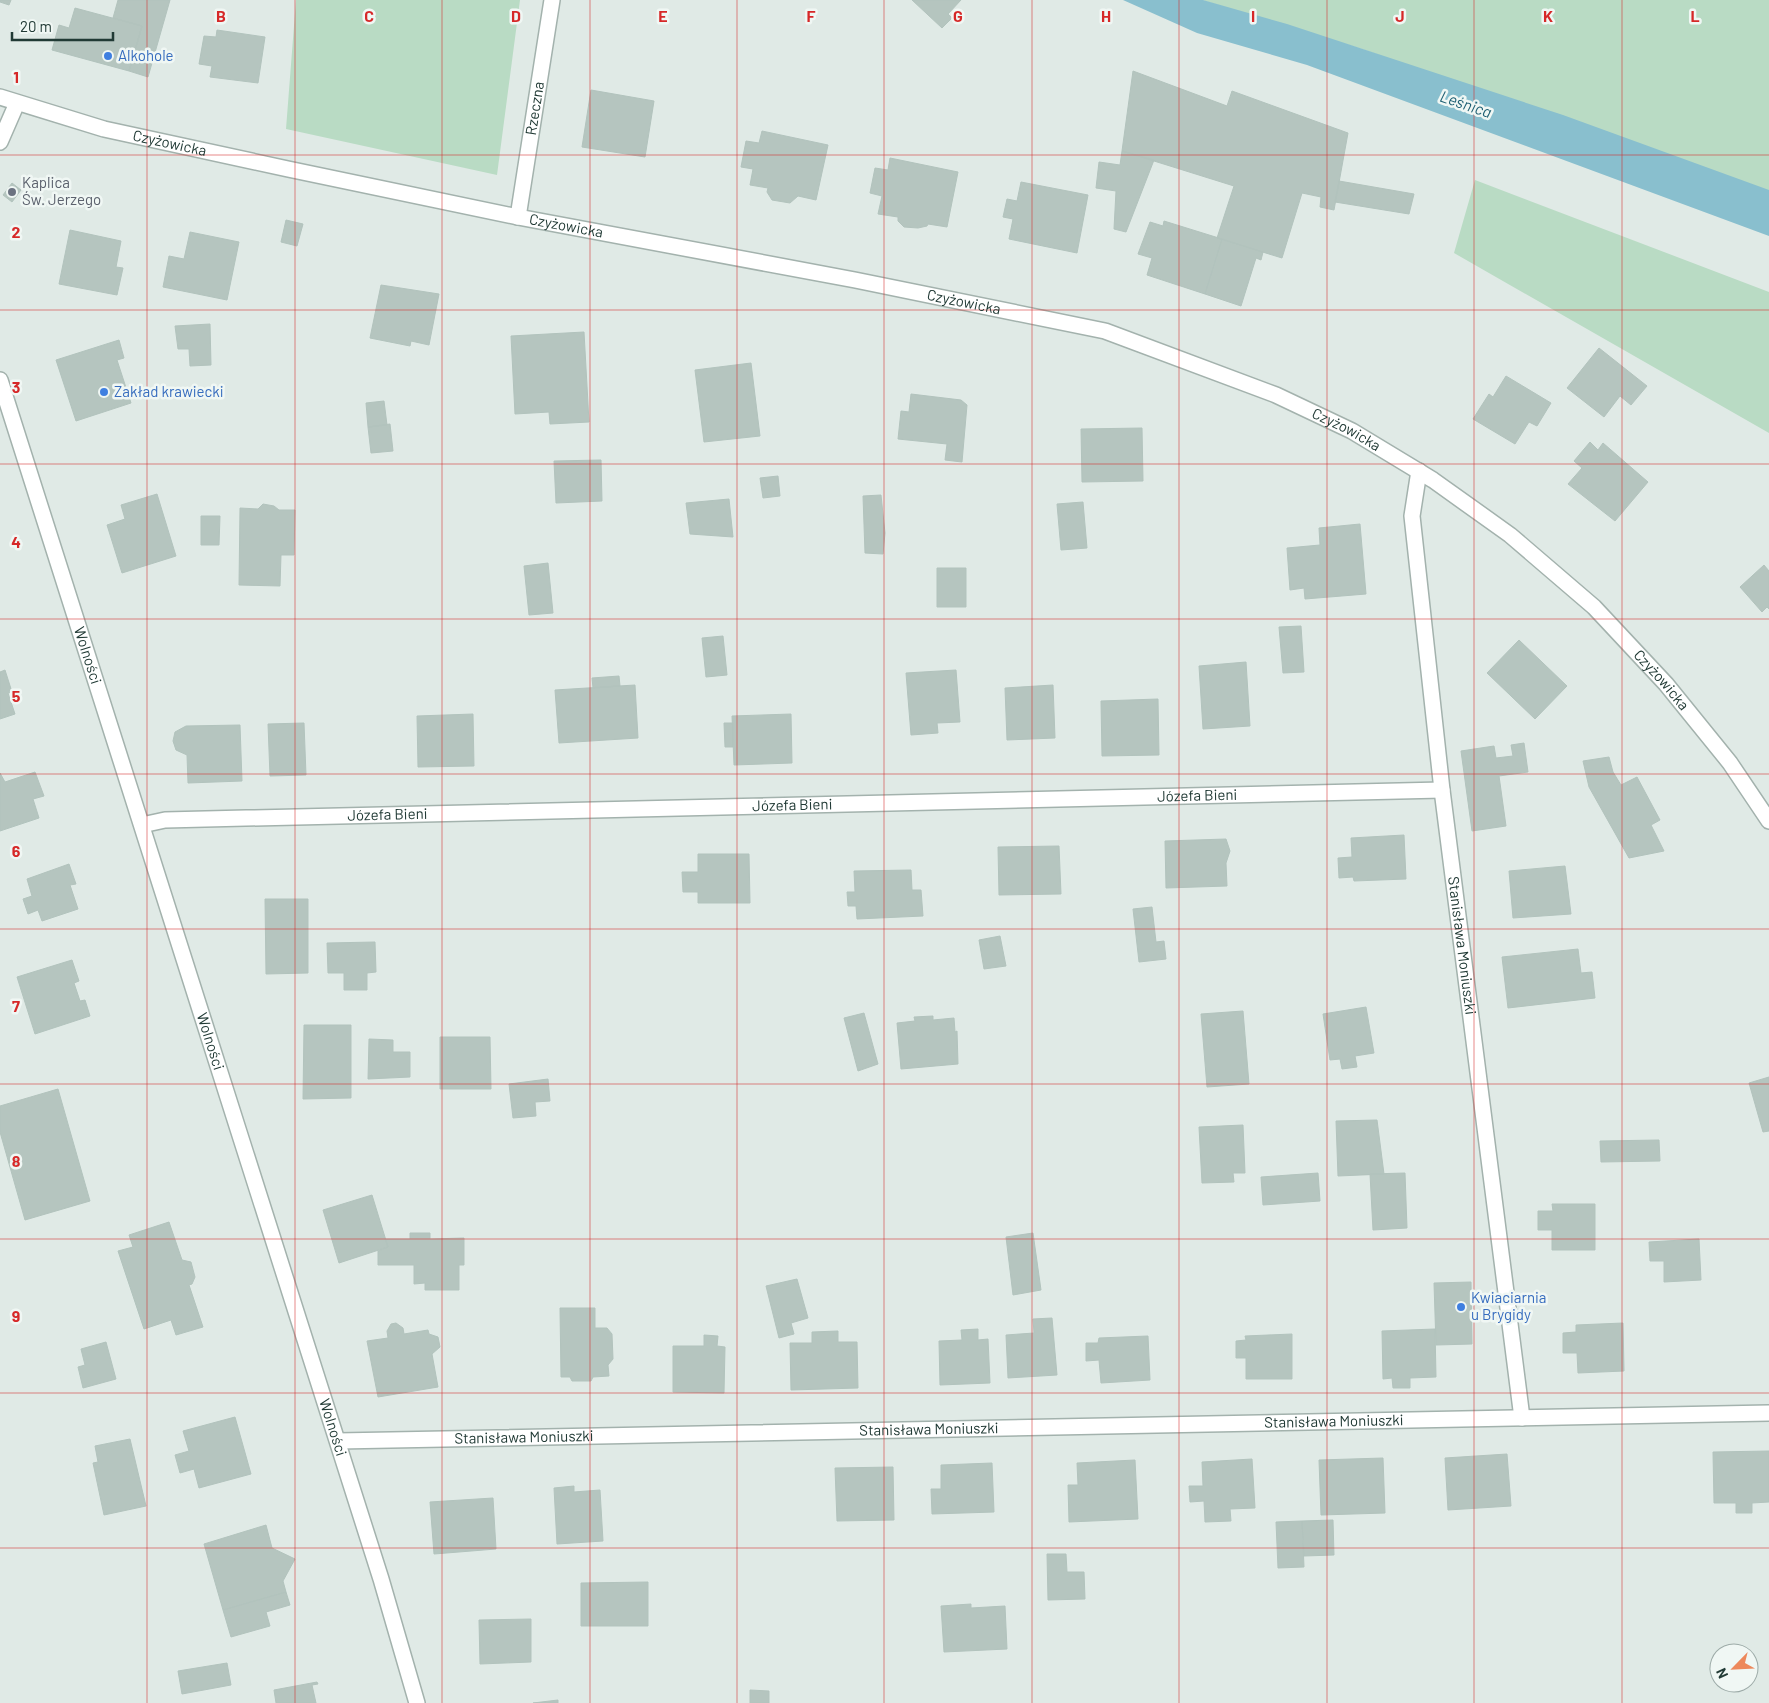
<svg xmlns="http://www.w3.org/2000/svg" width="1769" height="1703" font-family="Barlow,sans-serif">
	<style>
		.green { fill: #b9dbc4 }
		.water { fill: #89bfce }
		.building { fill: #b5c5bf; stroke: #b2c3bd }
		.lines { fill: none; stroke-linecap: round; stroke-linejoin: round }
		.minor-casing { stroke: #a3b2ad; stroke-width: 18 }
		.minor { stroke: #fff; stroke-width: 15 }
		.grid { fill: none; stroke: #d62828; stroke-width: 1; stroke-opacity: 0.55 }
		.shop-dot { fill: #3f7fe0; stroke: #f0f7f4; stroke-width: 2 }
		.worship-dot { fill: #6b7280; stroke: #f0f7f4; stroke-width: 2 }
		.labels { text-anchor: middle; stroke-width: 5; stroke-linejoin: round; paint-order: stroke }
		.shop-label { font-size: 15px; fill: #366cbe; stroke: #f0f7f4; text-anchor: start }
		.street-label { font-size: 15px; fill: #213a35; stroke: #f0f7f4 }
		.worship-label { font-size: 15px; fill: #5b616d; stroke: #f0f7f4; text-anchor: start }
		.water-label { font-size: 16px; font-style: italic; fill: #1e5f73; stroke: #f0f7f4 }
		.grid-label { font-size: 16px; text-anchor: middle; font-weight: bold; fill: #d62828; stroke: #f0f7f4; stroke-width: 5; stroke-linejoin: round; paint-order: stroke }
	</style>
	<rect width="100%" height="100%" fill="#e0eae6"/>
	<!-- green -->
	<path class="green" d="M296 0H520L497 175 286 129Z
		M1202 0H1769V194L1362 49Z
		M1475 180 1769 292V433L1454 253Z"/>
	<!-- water -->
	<path class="water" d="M1123 0H1203L1287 24 1563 115 1769 190V236L1307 65 1197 33Z"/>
	<!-- building -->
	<path class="building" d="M0 0H11L9 5 0 2Z
		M118 0H170L148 77 129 71 142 26 113 18Z
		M912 0H961L948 14 952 18 942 28Z
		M75 8 142 26 129 71 52 50 59 25 69 28Z
		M217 30 265 37 258 83 210 77 212 66 199 64 204 36 216 37Z
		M1133 71 1227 106 1232 91 1348 133 1334 210 1320 207 1321 197 1302 193 1282 258 1217 238 1234 186 1122 151Z
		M591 90 654 101 645 157 582 147Z
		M762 131 828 145 816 200 798 196 790 203 772 200 767 192 768 188 750 185 753 169 741 167 746 141 759 143Z
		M1122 151 1154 160 1126 232 1114 229 1116 191 1096 188 1099 162 1120 165Z
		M890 158 958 172 947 227 928 224 927 226 918 228 904 227 898 221V217L878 214 882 196 870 193 875 168 888 170Z
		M1339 181 1414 194 1409 214 1335 202Z
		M1021 182 1088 195 1077 253 1009 239 1013 219 1003 217 1007 199 1017 201Z
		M12 183 21 190 12 202 3 195Z
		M286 220 303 224 297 246 281 242Z
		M1164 221 1222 239 1205 294 1147 275 1152 258 1138 254 1150 222 1163 226Z
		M70 230 121 241 116 267 123 268 117 295 59 284Z
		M190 232 239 242 227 300 163 287 169 256 184 259Z
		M1222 239 1263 252 1261 260 1256 258 1241 306 1205 294Z
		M381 285 439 294 429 345 411 341 410 346 370 338Z
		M210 324 211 365 190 366 189 349H178L175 326Z
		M584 332 589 422 550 424 549 412 515 414 511 336Z
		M119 340 124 358 117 360 131 403 76 421 56 360Z
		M1599 348 1647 386 1631 405 1620 396 1604 417 1567 388Z
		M751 363 760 436 704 442 695 370Z
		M1506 376 1551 403 1537 426 1529 422 1515 444 1473 419 1489 394 1493 397Z
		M911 394 961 400 967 405 962 462 945 460 947 444 898 439 901 411 909 412Z
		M384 401 387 425 368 427 366 403Z
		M390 424 393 451 371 453 368 427Z
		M1142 428 1143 481 1082 482 1081 429Z
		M1590 442 1598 450 1603 443 1648 482 1615 521 1568 484 1582 468 1574 461Z
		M601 460 602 501 556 503 554 461Z
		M778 476 780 496 763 498 760 478Z
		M157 494 176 556 122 573 107 525 125 519 121 505Z
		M881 495 885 533 883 554 865 553 863 496Z
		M729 499 733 537 690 534 686 503Z
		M1083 502 1087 548 1061 550 1057 504Z
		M263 504 274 506 279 510H295L294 555H281L280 586 239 585 240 508 258 509Z
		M201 516H220L219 545H201Z
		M1360 524 1366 594 1305 599 1304 588 1290 590 1287 548 1320 545 1319 528Z
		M548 563 553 613 529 615 524 566Z
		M1764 565 1769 571V609L1767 607 1762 612 1740 587Z
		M937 568H966V607H937Z
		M1301 626 1304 672 1283 673 1279 627Z
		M723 636 727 675 706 677 702 638Z
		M1519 640 1567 686 1535 719 1487 673Z
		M1246 662 1250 726 1203 729 1199 666Z
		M5 670 12 692 8 693 15 714 0 719V672Z
		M956 670 960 722 937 723 938 733 911 735 906 673Z
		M619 676 620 686 593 688 592 678Z
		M635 685 638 738 559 743 555 690Z
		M1053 685 1055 738 1007 740 1005 688Z
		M1158 699 1159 755 1102 756 1101 701Z
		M473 714 474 766 418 767 417 716Z
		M791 714 792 763 734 765 732 716Z
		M304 723 306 775 270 776 268 724Z
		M724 723H733V747H725Z
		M240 725 242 781 188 783 187 755 176 750 173 741 175 732 186 726Z
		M1524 743 1528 772 1499 776 1506 826 1472 831 1461 751 1494 746 1496 758 1513 756 1511 745Z
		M1609 757 1613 772 1621 785 1637 777 1660 820 1651 825 1664 851 1629 858 1589 787 1583 761Z
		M35 772 44 796 33 799 39 818 0 831V773L5 782Z
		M1404 835 1406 879 1354 881 1353 877 1339 878 1338 858 1352 857 1351 838Z
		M1226 839 1230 851 1226 863 1227 886 1166 888 1165 841Z
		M1059 846 1061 894 999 895 998 847Z
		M698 854H749L750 903H698V892H683L682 872H698Z
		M69 864 76 884 70 885 78 909 42 921 38 910 28 914 23 899 32 896 27 879Z
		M1565 866 1571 914 1513 918 1509 871Z
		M911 870 912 890H921L923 916 857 919 856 906H848L847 892H855L854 871Z
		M265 899H308V973L266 974Z
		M1152 907 1156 942 1164 941 1166 959 1139 962 1133 909Z
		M1000 936 1006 966 984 969 979 940Z
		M375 942 376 972 367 973V990H344V973H328L327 943Z
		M1578 949 1581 973 1592 972 1595 998 1508 1008 1502 957Z
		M72 960 79 981 74 983 80 1001 85 1000 90 1016 35 1034 17 977Z
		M1366 1007 1374 1053 1355 1056 1357 1067 1342 1069 1340 1059 1330 1060 1323 1014Z
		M1243 1011 1249 1084 1207 1087 1201 1014Z
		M864 1013 878 1064 858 1071 844 1018Z
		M933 1016V1020L954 1018 955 1032 957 1031 958 1064 901 1069 897 1023 915 1021 914 1017Z
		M304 1025H351V1098L303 1099Z
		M440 1037H490L491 1089H440Z
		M369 1039 393 1040V1052H410V1077L368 1079Z
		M1769 1077V1131L1763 1132 1749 1083Z
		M548 1079 550 1101 535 1102 536 1116 513 1118 509 1084Z
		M58 1089 90 1201 25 1220 0 1132V1106Z
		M1377 1120 1384 1174 1338 1176 1336 1121Z
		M1243 1125 1245 1173H1233L1234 1182 1202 1183 1199 1127Z
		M1659 1140 1660 1161 1601 1162 1600 1141Z
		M1318 1173 1320 1201 1263 1205 1261 1177Z
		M1405 1173 1407 1228 1373 1230 1370 1174Z
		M372 1195 388 1247 339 1263 323 1210Z
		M1552 1204H1595V1250H1552V1230H1538V1211H1553Z
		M169 1222 182 1260 191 1262 195 1277 192 1284 189 1285 203 1327 176 1335 171 1320 144 1329 118 1251 133 1247 129 1235Z
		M410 1233H430V1239L464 1238V1265H459V1290H425V1283L414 1284V1265H378V1251L388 1247 385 1239H410Z
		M1033 1233 1041 1290 1013 1295 1006 1237Z
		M1699 1239 1701 1280 1664 1282V1261H1650L1649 1242Z
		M797 1279 808 1318 791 1323 794 1334 779 1338 766 1286Z
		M1471 1282 1472 1344 1436 1345 1434 1283Z
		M560 1308H595V1328H607L612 1334 613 1359 608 1365 609 1376 593 1377 591 1381H572L570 1377H561Z
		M1052 1318 1057 1375 1008 1378 1006 1335 1034 1333 1033 1319Z
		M396 1323 403 1328 404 1334 428 1330 429 1334 438 1337 440 1347 432 1354 438 1387 378 1397 367 1341 388 1338 387 1331 391 1324Z
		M1623 1323 1624 1371 1578 1373 1577 1353H1563V1333L1576 1332V1325Z
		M978 1329V1340L988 1339 990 1383 940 1385 939 1341 962 1340 961 1330Z
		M1435 1329 1436 1377 1410 1378V1388H1393L1392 1378 1383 1379 1382 1331Z
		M838 1331V1342H857L858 1388 791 1390 790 1343H812V1332Z
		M1292 1334V1379H1246V1358H1236V1341L1246 1340 1245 1336Z
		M704 1335 718 1336 717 1346 725 1347 724 1393 673 1392V1346H704Z
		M1148 1336 1150 1380 1101 1383 1099 1360 1086 1361V1343H1098L1099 1338Z
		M106 1342 116 1379 83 1388 78 1367 85 1365 81 1349Z
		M235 1417 251 1474 199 1488 194 1469 180 1473 175 1455 189 1451 183 1431Z
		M130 1439 146 1506 104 1515 93 1463 98 1462 95 1446Z
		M1769 1451V1502L1752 1503V1513H1736V1503H1714L1713 1452Z
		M1507 1454 1511 1506 1448 1510 1445 1458Z
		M1383 1458 1385 1513 1321 1515 1319 1460Z
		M1252 1459 1255 1508 1230 1509 1231 1521 1205 1522 1204 1501 1190 1502 1189 1486H1203L1202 1462Z
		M1135 1460 1138 1519 1069 1522 1068 1485H1078L1077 1463Z
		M992 1463 994 1512 932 1514 931 1489H941V1465Z
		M893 1467 894 1520 837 1521 835 1468Z
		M574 1486V1492L600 1490 603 1541 557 1544 554 1488Z
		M493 1498 496 1549 434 1554 430 1502Z
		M1333 1520 1334 1555 1304 1556 1302 1521Z
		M1302 1521 1304 1567 1278 1568 1276 1522Z
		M266 1525 272 1548 295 1559 283 1581 286 1592 223 1610 204 1544Z
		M1047 1554H1066L1067 1572H1084L1085 1599 1048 1600Z
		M648 1582V1626H581V1583Z
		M286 1592 290 1605 266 1612 270 1626 231 1637 223 1610Z
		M971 1604V1608L1005 1606 1007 1649 944 1652 941 1606Z
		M531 1619V1662L480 1664 479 1620Z
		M227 1663 231 1685 182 1694 178 1671Z
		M317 1682 318 1684 312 1685 316 1703H276L274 1690Z
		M750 1690 769 1691V1703H750Z
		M558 1700V1703H533Z"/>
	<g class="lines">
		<defs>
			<g id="minor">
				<path id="s1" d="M0 97 104 129 288 169 518 217 855 280 1105 331 1276 395 1352 431 1433 480 1510 535 1594 607 1666 684 1730 763 1769 821"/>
				<path d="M0 142 17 103"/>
				<path id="s2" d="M518 217 552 0"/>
				<path id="s3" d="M0 380 381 1579 417 1703"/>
				<path id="s4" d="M1419 471 1412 516 1442 790 1522 1418"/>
				<path id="s5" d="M142 825 165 820 1442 790"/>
				<path id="s6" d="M338 1441 1769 1413"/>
			</g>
		</defs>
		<!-- minor casing -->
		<use href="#minor" class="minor-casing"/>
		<!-- minor -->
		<use href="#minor" class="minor"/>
	</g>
	<!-- grid -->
	<path class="grid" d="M147 0V1703M295 0V1703M442 0V1703M590 0V1703M737 0V1703M884 0V1703M1032 0V1703M1179 0V1703M1327 0V1703M1474 0V1703M1622 0V1703M0 155H1769M0 310H1769M0 464H1769M0 619H1769M0 774H1769M0 929H1769M0 1084H1769M0 1239H1769M0 1393H1769M0 1548H1769"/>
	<!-- markers -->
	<g class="shop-dot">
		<circle cx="108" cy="56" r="5"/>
		<circle cx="104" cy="392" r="5"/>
		<circle cx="1461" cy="1307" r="5"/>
	</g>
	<circle class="worship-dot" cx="12" cy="192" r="5"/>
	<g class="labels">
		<!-- shop labels -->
		<g class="shop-label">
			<text x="118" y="61">Alkohole</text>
			<text x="114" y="397">Zakład krawiecki</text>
			<text x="1471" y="1303">Kwiaciarnia<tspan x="1471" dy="17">u Brygidy</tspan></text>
		</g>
		<!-- street labels -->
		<g class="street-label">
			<text dy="5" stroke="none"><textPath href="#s2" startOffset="110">Rzeczna</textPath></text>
			<text dy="5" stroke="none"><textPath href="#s1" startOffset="176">Czyżowicka</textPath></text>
			<text dy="5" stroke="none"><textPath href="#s1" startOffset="581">Czyżowicka</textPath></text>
			<text dy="5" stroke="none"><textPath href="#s1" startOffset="986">Czyżowicka</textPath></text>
			<text dy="5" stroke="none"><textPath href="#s1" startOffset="1391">Czyżowicka</textPath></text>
			<text dy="5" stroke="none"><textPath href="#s3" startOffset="289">Wolności</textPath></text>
			<text dy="5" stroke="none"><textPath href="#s1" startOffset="1796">Czyżowicka</textPath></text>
			<text dy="5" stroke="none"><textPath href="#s5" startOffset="1056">Józefa Bieni</textPath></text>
			<text dy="5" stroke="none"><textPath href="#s5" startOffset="651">Józefa Bieni</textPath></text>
			<text dy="5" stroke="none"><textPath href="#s5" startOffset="246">Józefa Bieni</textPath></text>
			<text dy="5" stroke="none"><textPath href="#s4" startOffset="478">Stanisława Moniuszki</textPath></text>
			<text dy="5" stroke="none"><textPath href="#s3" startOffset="694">Wolności</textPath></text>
			<text dy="5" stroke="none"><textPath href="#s6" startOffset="996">Stanisława Moniuszki</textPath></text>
			<text dy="5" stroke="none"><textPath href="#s3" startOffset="1099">Wolności</textPath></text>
			<text dy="5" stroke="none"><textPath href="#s6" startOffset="591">Stanisława Moniuszki</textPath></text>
			<text dy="5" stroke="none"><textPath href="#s6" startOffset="186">Stanisława Moniuszki</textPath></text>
		</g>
		<!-- worship labels -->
		<g class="worship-label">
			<text x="22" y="188">Kaplica<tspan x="22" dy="17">Św. Jerzego</tspan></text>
		</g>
		<!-- water labels -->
		<g class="water-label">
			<text transform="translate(1466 104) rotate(19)" y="6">Leśnica</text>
		</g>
	</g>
	<g class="grid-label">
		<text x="221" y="22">B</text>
		<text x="369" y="22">C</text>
		<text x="516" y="22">D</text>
		<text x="663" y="22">E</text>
		<text x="811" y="22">F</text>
		<text x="958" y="22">G</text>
		<text x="1106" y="22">H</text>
		<text x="1253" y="22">I</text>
		<text x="1400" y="22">J</text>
		<text x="1548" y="22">K</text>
		<text x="1695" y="22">L</text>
		<text x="16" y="83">1</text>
		<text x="16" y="238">2</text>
		<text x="16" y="393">3</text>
		<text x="16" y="548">4</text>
		<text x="16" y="702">5</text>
		<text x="16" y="857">6</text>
		<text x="16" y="1012">7</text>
		<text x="16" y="1167">8</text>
		<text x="16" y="1322">9</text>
	</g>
	<!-- north arrow -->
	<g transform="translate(1734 1668) rotate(246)"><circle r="24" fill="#f0f7f4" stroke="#9daba8"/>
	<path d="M0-4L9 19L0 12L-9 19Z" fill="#ed885b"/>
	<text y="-8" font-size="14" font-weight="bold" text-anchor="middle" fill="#213a35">N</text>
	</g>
	<!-- scale -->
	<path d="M12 32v8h101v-8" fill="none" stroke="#213a35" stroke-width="2.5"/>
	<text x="20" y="32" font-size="15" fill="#213a35" stroke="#f0f7f4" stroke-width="4" paint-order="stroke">20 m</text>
</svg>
